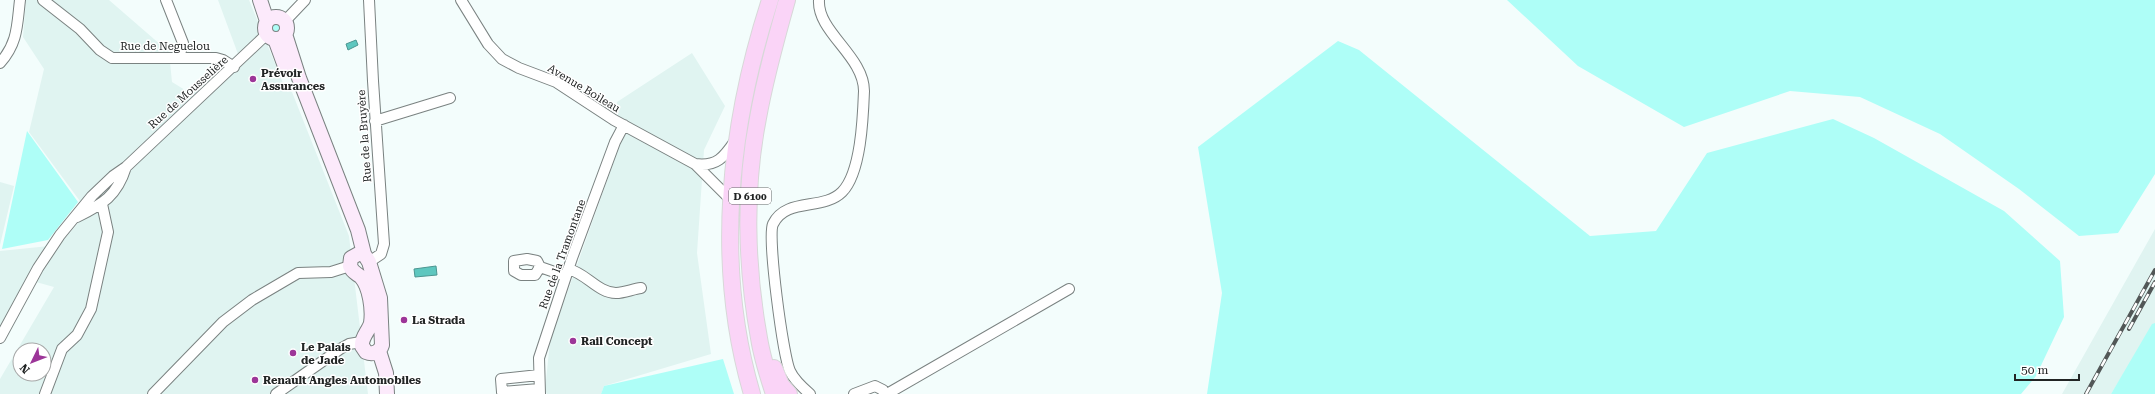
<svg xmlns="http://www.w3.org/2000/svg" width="2155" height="394" font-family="'Roboto Serif',serif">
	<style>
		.built { fill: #e0f4f1; fill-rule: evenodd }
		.green { fill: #aefef7 }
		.water { fill: #5ec7bf; stroke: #4c9691 }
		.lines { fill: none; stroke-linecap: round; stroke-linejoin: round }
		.street-casing { stroke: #7a8281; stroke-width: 12 }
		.secondary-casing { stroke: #7a8281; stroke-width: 16 }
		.primary-casing { stroke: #d7d8d8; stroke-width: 18 }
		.street { stroke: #fff; stroke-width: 10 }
		.secondary { stroke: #fceafb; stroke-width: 14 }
		.primary { stroke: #fad4f7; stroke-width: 16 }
		.rail-casing { stroke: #525757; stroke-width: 4 }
		.rail { stroke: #fff; stroke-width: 2.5; stroke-dasharray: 8; stroke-linecap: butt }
		.poi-dot { fill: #9c3598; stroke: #fff; stroke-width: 1.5 }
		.labels { text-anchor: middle; stroke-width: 3; stroke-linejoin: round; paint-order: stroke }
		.shield { fill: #fff; stroke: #646666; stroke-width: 1 }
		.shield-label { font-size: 10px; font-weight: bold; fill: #222525 }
		.street-label { font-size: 11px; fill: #222525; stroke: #fff }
		.poi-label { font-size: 11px; font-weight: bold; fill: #222525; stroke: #fff; text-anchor: start }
	</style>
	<rect width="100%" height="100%" fill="#f3fdfc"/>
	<!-- built -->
	<path class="built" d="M26 0H109L169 52 172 82 185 90 200 87 238 54 218 0H249L283 83 292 92 349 236 368 394H0V379L54 287 36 282 0 333V251L59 245 88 212 29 132 44 69 23 37ZM20 350H44V374H20Z
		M692 53 725 106 704 150 697 253 711 354 604 386 601 394H547L545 390 550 341 620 144 617 102Z
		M0 182 14 186 0 245Z
		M2155 229V323L2111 394H2062Z"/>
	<!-- green -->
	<path class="green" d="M1507 0H2155V174L2118 233 2079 236 2019 189 1940 134 1860 97 1790 91 1684 127 1578 66Z
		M271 27a5 5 0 1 1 10 0a5 5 0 1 1-10 0Z
		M1338 41 1359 50 1590 236 1656 231 1707 153 1833 119 1874 138 2004 211 2060 261 2064 317 2036 376 2021 394H1207L1222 293 1198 147Z
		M27 131 78 202 48 240 2 249Z
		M2155 323V394H2111L2152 324Z
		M723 359 734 394H601L604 386Z"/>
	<!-- water -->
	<path class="water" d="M356 40 358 45 348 50 346 44Z
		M436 266 437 275 415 277 414 269Z"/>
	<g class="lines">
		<defs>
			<path id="street" d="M43 0 80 29 100 50 112 58H216L223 60 234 67
				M166 0 183 43 179 58
				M461 0 488 44 502 59 519 68 556 82 614 120 695 164 731 200
				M285 21 305 0
				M0 63C18 43 17 25 20 0
				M375 121 450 98
				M695 164C717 167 724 157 735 141
				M77 217C103 204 117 196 126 167
				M369 262 381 254 384 244 373 81 369 0
				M540 267 535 275H521L514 271V261L527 259 537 261 540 267 566 276
				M568 269C586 273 598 293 616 293 624 293 633 289 641 288
				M0 338 38 268 60 235 92 196 113 176 126 167 267 34
				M539 375 501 379 502 392 539 389
				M45 394 62 349 77 335 91 309 108 232 102 204
				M153 394 223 322 252 300 298 273 331 272 350 266
				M276 394 340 349 349 344 361 342
				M540 394 539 358 572 258 615 142 624 125
				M810 394C803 388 794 380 790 371 783 356 767 236 773 224 786 197 823 211 842 192 861 173 863 118 864 91 864 56 817 32 819 0
				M854 394 875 386 883 390 884 394
				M887 394 1069 289"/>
			<path id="secondary" d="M260 0 267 21
				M265 28a11 11 0 1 1 22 0a11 11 0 1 1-22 0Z
				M285 34 299 78 358 230 364 254
				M275 39 286 69
				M360 253 364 254 369 262 380 298 382 345C380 352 373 355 366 352L362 346C361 337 369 331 371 323 373 310 370 287 361 277 356 273 352 272 350 266L351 258Z
				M379 351 386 373 387 394"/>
			<path id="primary" d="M774 368 781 385 789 394
				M752 394C714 265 729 126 770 0
				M774 394C768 376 762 357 759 338 746 267 744 189 758 118 765 78 776 39 787 0"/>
		</defs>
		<!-- street casing -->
		<use href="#street" class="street-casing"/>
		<!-- secondary casing -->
		<use href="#secondary" class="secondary-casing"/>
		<!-- primary casing -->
		<use href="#primary" class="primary-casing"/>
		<!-- street -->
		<use href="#street" class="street"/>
		<!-- secondary -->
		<use href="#secondary" class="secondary"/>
		<!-- primary -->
		<use href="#primary" class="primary"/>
		<defs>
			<path id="rail" d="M2129 329 2155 282
				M2086 394 2155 270"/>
		</defs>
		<!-- rail casing -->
		<use href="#rail" class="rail-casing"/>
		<!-- rail -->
		<use href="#rail" class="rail"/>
	</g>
	<!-- markers -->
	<g class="poi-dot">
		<circle cx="253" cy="79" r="4"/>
		<circle cx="404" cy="320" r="4"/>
		<circle cx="573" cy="341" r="4"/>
		<circle cx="293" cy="353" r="4"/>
		<circle cx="255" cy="380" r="4"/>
	</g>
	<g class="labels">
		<!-- shield labels -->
		<rect class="shield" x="729" y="188" width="42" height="16" rx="3"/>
		<g class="shield-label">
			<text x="750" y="200">D 6100</text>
		</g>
		<!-- street labels -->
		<g class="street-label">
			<text x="165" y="50">Rue de Neguelou</text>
			<text transform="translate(584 88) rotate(31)" y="4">Avenue Boileau</text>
			<text transform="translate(188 92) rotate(-42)" y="4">Rue de Mousselière</text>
			<text transform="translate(364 136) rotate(-94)" y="4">Rue de la Bruyère</text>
			<text transform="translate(562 254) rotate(-70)" y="4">Rue de la Tramontane</text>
		</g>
		<!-- poi labels -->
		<g class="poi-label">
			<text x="261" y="77">Prévoir<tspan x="261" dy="13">Assurances</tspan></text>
			<text x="412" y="324">La Strada</text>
			<text x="581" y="345">Rail Concept</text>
			<text x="301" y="351">Le Palais<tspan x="301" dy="13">de Jade</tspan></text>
			<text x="263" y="384">Renault Angles Automobiles</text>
		</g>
	</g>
	<!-- north arrow -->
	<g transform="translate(32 362) rotate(227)"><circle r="19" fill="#ffffff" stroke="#a7a8a8"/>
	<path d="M0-3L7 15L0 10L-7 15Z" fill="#9c3598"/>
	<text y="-6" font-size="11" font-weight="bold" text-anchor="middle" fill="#222525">N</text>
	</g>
	<!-- scale -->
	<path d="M2015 374v6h64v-6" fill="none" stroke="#222525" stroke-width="2"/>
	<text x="2021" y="374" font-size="12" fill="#222525" stroke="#ffffff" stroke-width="3" paint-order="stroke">50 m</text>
</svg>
